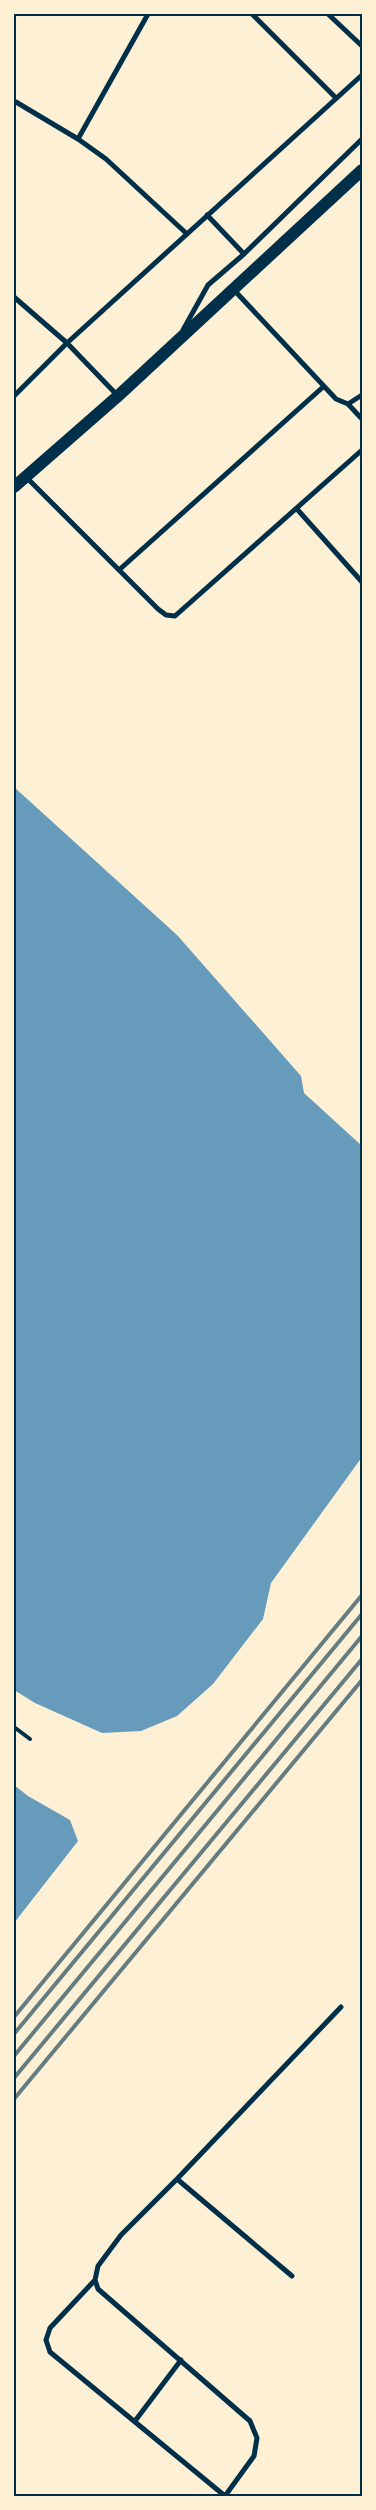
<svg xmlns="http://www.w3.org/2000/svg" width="376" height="2510" font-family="'PT Sans',sans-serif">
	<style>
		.water { fill: #669bbc }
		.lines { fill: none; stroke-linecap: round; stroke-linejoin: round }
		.service { stroke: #003049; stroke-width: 4 }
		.minor { stroke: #003049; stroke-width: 5 }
		.primary { stroke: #003049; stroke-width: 12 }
		.rail { stroke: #657d81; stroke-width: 4 }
		.neatline { fill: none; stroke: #003049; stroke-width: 2 }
	</style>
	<rect width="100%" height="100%" fill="#fdf0d5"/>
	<!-- water -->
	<path class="water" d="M14 787 177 935 301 1076 304 1093 362 1146V1457L271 1583 263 1619 213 1684 177 1716 141 1731 102 1733 35 1703 14 1690Z
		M14 1785 28 1796 70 1820 78 1841 14 1923Z"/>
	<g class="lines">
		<!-- service -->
		<path class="service" d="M14 1727 30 1739"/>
		<!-- minor -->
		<path class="minor" d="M252 14 336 98
			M328 14 362 46
			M16 102 78 139 106 159 187 234
			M78 139 148 14
			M207 215 244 254
			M234 290 336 399 348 404 362 395
			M14 297 67 343 118 396
			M183 330 208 285 244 254 362 139
			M14 396 67 343 362 75
			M348 404 362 419
			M25 476 158 609 166 615 175 616 362 450
			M297 509 362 582
			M119 570 323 387
			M177 2179 292 2276
			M95 2280 50 2328 46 2340 50 2352 225 2496
			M135 2421 181 2360
			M225 2496 254 2456 257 2438 250 2421 98 2289 95 2280 98 2266 121 2235 177 2179 341 2007"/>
		<!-- primary -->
		<path class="primary" d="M14 487 118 396 362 170"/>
		<!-- rail -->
		<path class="rail" d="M14 2017 362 1595
			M14 2034 362 1614
			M14 2056 362 1636
			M14 2078 362 1659
			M14 2099 362 1680"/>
	</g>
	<!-- border -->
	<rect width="376" height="2510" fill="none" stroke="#fdf0d5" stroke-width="30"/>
	<rect x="15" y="15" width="346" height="2480" class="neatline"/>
</svg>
